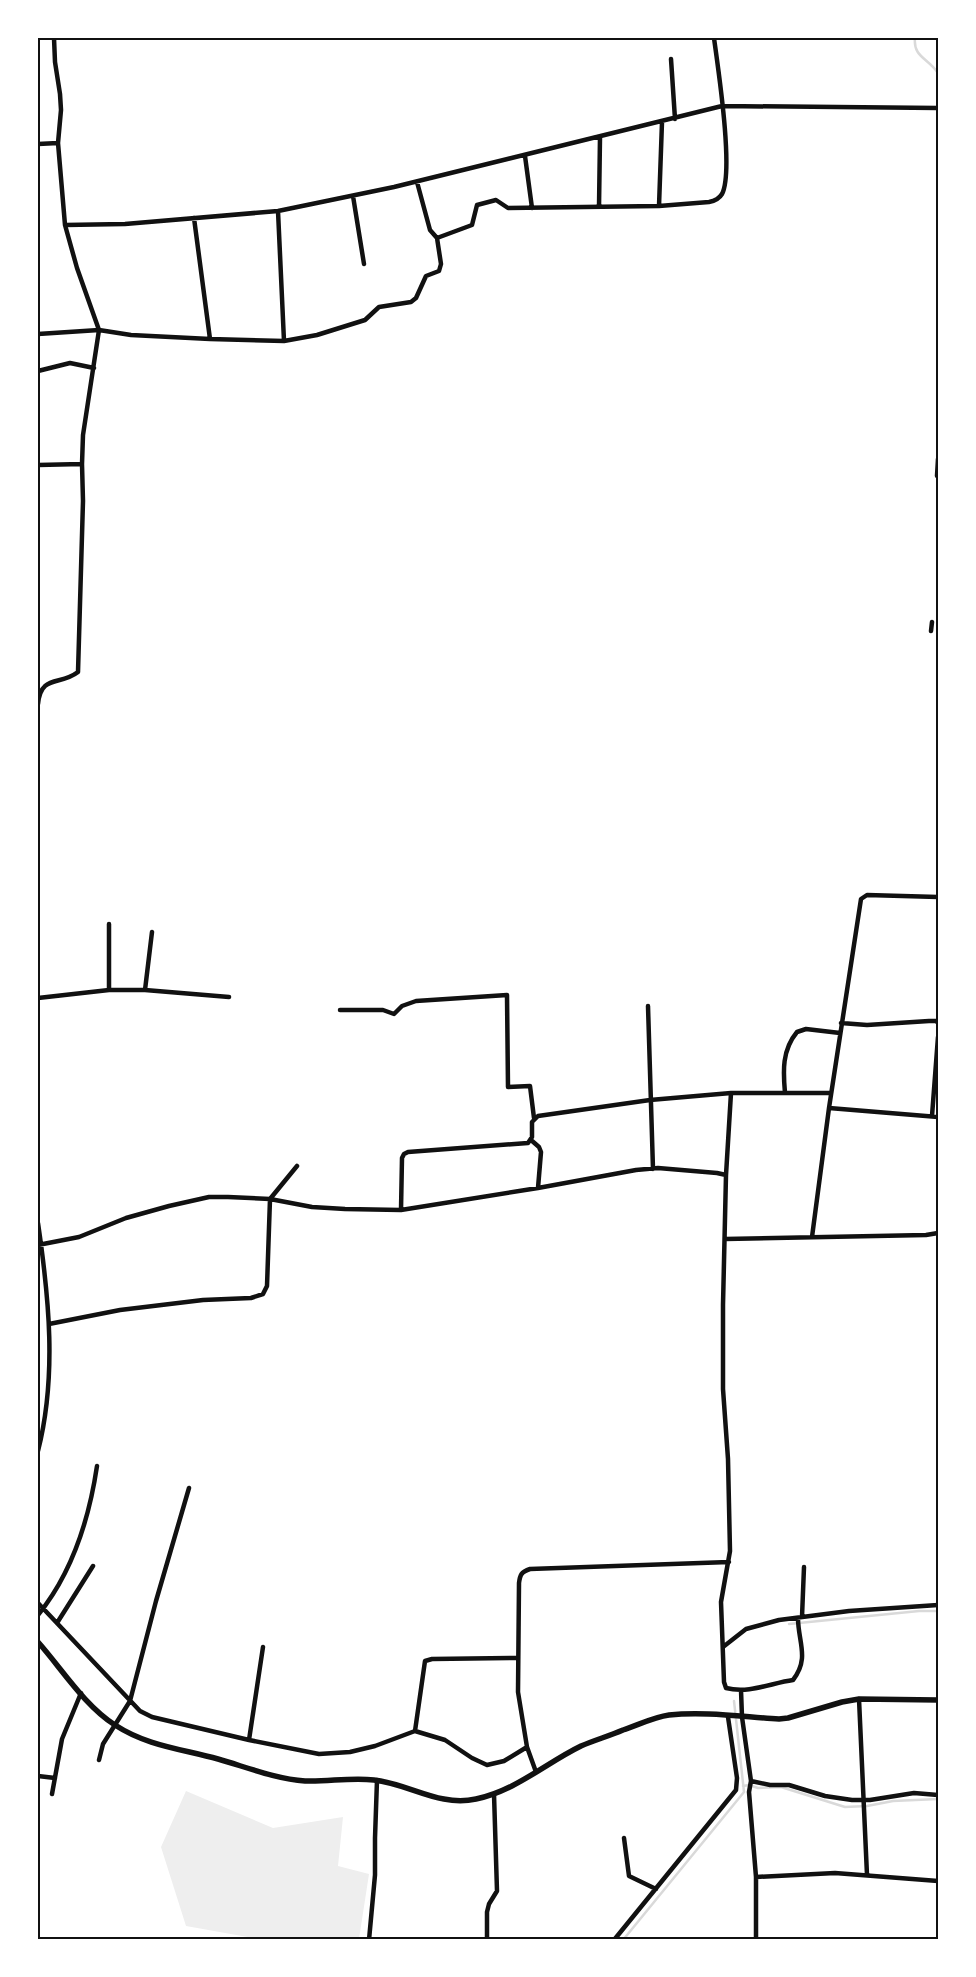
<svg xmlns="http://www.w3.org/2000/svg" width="976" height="1977" font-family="'PT Sans',sans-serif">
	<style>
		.green { fill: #eee }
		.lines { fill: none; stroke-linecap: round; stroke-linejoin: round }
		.stream { stroke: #d9d9d9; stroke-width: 2.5 }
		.minor { stroke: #111; stroke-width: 4.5 }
		.secondary { stroke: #111; stroke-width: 5.5 }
		.neatline { fill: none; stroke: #111; stroke-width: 2 }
	</style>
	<rect width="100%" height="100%" fill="#fff"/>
	<!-- green -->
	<path class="green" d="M186 1791 273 1828 343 1817 338 1866 369 1874 359 1939H259L186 1926 161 1847Z"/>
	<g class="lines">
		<!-- stream -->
		<path class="stream" d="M915 38C913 57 928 58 938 73
			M789 1624 919 1611H938
			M743 1786 749 1785 758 1788 781 1787 845 1807 867 1806 893 1801 938 1799
			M623 1940 744 1792 734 1701"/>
		<!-- minor -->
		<path class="minor" d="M671 59 675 119
			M38 144 58 143
			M525 156 532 208
			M353 196 364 264
			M659 206 662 122
			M599 207 600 137
			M278 211 284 341
			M194 218 210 339
			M65 225 125 224 278 211 394 187 722 106 938 108
			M437 238 472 225 477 205 496 200 508 208 659 206 709 202C714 201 719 199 722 194 734 171 718 68 714 38
			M38 334 99 330 131 335 210 339 284 341 317 335 365 320 379 307 411 302 416 298 426 276 439 271 441 264 437 238 430 230 417 182
			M38 371 70 363 94 368
			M38 465 82 464
			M937 476 938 459
			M931 631 932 622
			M38 704C41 674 60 686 78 672L83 501 82 464 83 435 99 330 77 268 65 225 58 143 61 110 60 94 55 62 54 38
			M109 924V990
			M145 990 152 932
			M38 998 109 990H145L229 997
			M648 1006 653 1169
			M340 1010H383L394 1014 402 1006 416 1001 507 995 508 1087 530 1086 534 1118
			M841 1023 867 1025 929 1021H936L938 1023
			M731 1093H831
			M785 1093C783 1071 782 1050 797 1032L806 1029 840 1033
			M829 1108 938 1117
			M932 1116 938 1037
			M531 1140 539 1147 541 1152 538 1188
			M401 1210 402 1158 404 1154 408 1152 528 1143 532 1137V1122L538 1116 650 1100 731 1093 726 1175 723 1305V1389L728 1459 730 1551 721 1602 724 1682 726 1688C749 1694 771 1683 793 1680 810 1658 798 1642 798 1618
			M38 1223C49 1298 57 1376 38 1451
			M812 1237 829 1108 861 899 867 895 938 897
			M725 1239 926 1235 938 1233
			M38 1245 79 1237 126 1218 169 1206 209 1197H228L270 1199 312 1207 345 1209 401 1210 538 1188 636 1170 658 1168 717 1173 726 1175
			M49 1324 120 1310 203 1300 251 1298 263 1294 267 1286 270 1199 297 1166
			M38 1603 140 1711 152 1717 249 1740 319 1754 350 1752 375 1746 415 1731 445 1740 472 1758 487 1765 504 1761 527 1747
			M38 1615C72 1573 89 1520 97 1466
			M802 1617 804 1567
			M57 1623 93 1566
			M723 1647 746 1629 779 1620 849 1611 938 1605
			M741 1690 742 1717 751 1781 749 1792 756 1877V1940
			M859 1699 867 1875
			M415 1731 425 1661 432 1659 518 1658
			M249 1740 263 1647
			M99 1760 103 1744 130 1701 156 1601 189 1488
			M536 1772 527 1747 518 1692 519 1583C520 1575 521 1572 530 1569L729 1562
			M38 1776 55 1778
			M751 1781 770 1785H789L825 1796 852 1800H870L914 1793 938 1795
			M52 1794 62 1739 81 1693
			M624 1838 629 1876 656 1889
			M756 1877 835 1873 938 1881
			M369 1940 375 1875V1838L377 1780
			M487 1940V1912L489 1904 497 1891 494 1794
			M614 1940 736 1790 737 1778 728 1717"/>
		<!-- secondary -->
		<path class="secondary" d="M38 1642C62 1669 84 1705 115 1725 147 1746 182 1749 218 1759 246 1767 276 1779 305 1781 328 1782 351 1777 374 1780 410 1784 439 1807 476 1799 515 1791 546 1763 581 1746 595 1740 609 1736 623 1730 638 1725 654 1717 669 1715 704 1711 744 1717 779 1719L788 1718 842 1702 859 1699 938 1700"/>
	</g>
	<!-- border -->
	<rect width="976" height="1977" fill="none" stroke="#ffffff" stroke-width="78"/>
	<rect x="39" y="39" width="898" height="1899" class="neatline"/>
</svg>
